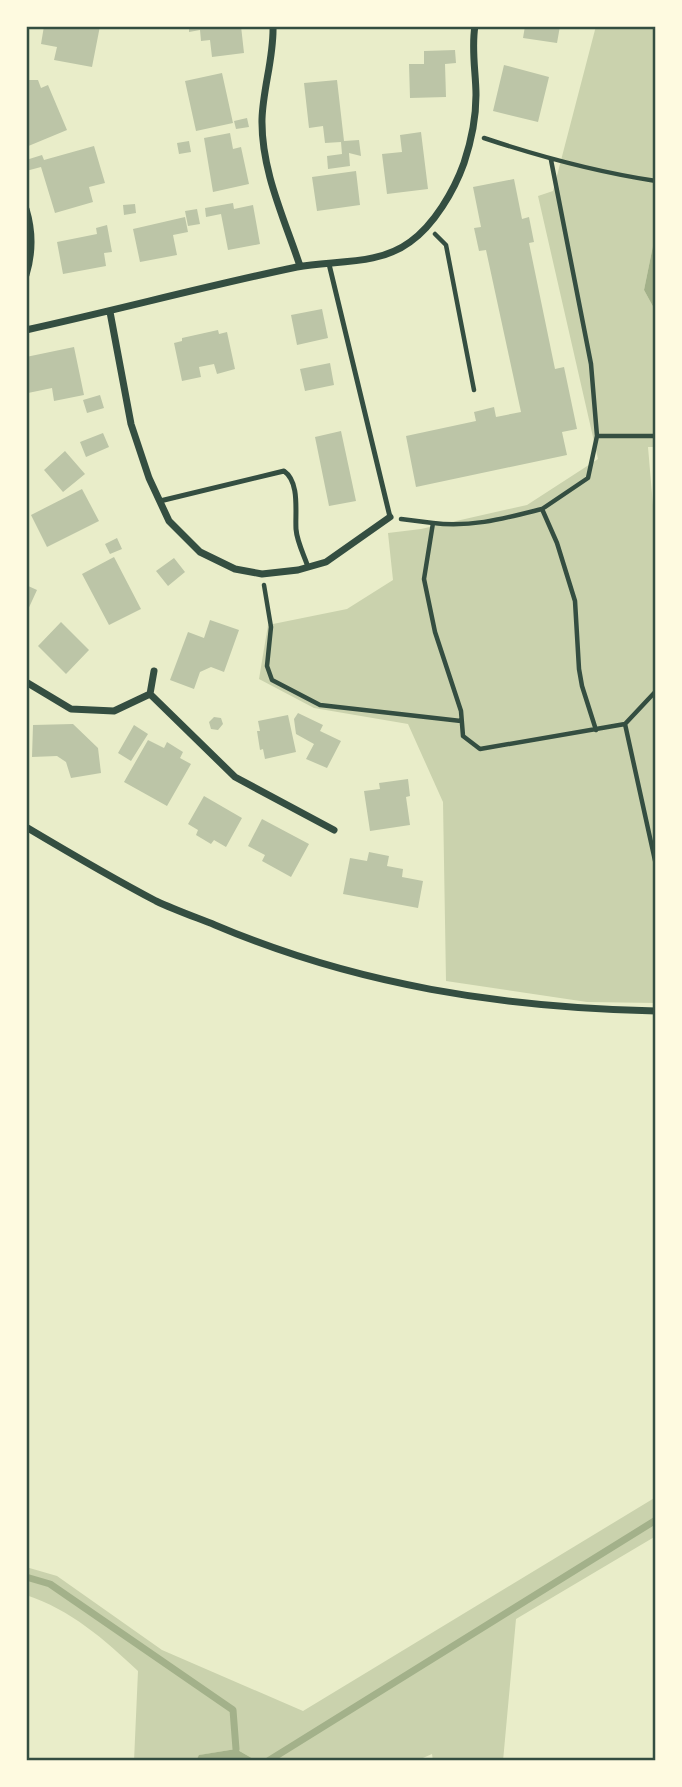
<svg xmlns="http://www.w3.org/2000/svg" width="682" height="1787" font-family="Lato,sans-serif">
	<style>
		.green { fill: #cad2ad }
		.water { fill: #a3b18a }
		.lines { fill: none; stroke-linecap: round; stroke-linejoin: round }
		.stream { stroke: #a3b18a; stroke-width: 7 }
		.building { fill: #bcc5a7 }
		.path { stroke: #344e41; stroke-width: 4.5 }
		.service { stroke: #344e41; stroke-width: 5 }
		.minor { stroke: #344e41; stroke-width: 7 }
		.neatline { fill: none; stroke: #344e41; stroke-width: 2.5 }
	</style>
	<rect width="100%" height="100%" fill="#e9edc9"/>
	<!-- green -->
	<path class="green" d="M596 26H656V231L644 290 656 312V447H648L656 541V1003L587 1002 446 981 443 802 408 724 314 708 259 679 268 625 347 609 393 580 388 533 421 529 527 505 598 459 538 196 553 191Z
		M656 1497V1536L516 1619 503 1761H433L432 1754 416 1761H257L236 1749 200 1755 196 1761H134L138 1671C104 1639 71 1610 26 1595V1567L57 1576 162 1650 303 1711Z"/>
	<!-- water -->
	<path class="water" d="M656 231V312L644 290Z
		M236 1749 257 1761H196L199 1755Z"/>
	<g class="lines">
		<!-- stream -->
		<path class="stream" d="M26 1577 50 1584 233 1710 236 1749
			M268 1761 656 1520"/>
	</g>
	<!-- building -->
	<path class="building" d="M44 26H100L92 67 54 60 57 47 41 44Z
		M189 26H241L244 53 212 57 210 40 201 41 200 30 189 32Z
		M408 26H441V29H408Z
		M525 26H560L557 43 523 38Z
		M455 50 456 63 445 64 446 97 410 98 409 64H424V51Z
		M504 65 549 77 538 122 493 111Z
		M222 73 233 123 196 131 185 81Z
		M26 80H38L41 88 48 85 67 130 26 147Z
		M337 80 344 141 359 140 361 156 349 153 350 166 328 169 327 156 342 154 341 142 325 143 323 126 309 128 304 83Z
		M247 118 249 127 236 129 234 121Z
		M421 132 428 189 387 194 382 154 402 152 400 135Z
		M230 133 233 149 241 147 249 184 213 192 204 138Z
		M189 141 191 152 179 154 177 143Z
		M94 146 105 183 89 187 93 202 55 213 41 167 26 171V160L42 155 44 160Z
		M356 171 360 205 317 211 312 177Z
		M514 179 522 219 529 217 534 242 529 243 555 369 564 367 577 429 562 432 567 455 416 487 406 436 476 421 474 412 494 407 496 417 521 412 486 250 479 251 474 228 481 227 473 187Z
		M233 203 234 209 253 205 260 244 228 250 221 214 206 217 205 208Z
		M135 204 136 213 124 215 123 205Z
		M197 209 200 224 188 226 185 211Z
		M185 217 188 232 173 235 177 255 140 262 133 229Z
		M107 225 112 252 104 253 106 266 63 274 57 242 97 234 96 228Z
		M322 309 328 338 297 345 291 315Z
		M218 330 219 334 227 332 235 369 217 374 214 364 199 367 201 377 182 381 174 343 182 341V338Z
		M74 347 84 395 54 401 52 388 28 393 26 357Z
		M330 363 334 385 305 391 300 369Z
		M100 395 104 408 87 413 83 400Z
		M341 431 356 501 329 506 315 437Z
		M103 433 109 447 86 457 80 442Z
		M65 451 85 474 63 492 44 470Z
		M82 489 99 521 47 547 31 515Z
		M117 538 122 549 110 554 105 544Z
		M114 557 141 609 109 625 82 574Z
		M174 558 185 572 168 586 156 571Z
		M26 585 37 590 26 614Z
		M210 620 239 630 224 672 211 667 200 672 194 689 170 680 188 632 204 638Z
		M61 622 89 650 66 674 38 646Z
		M298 713 323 725 320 731 341 741 327 768 306 759 314 744 296 734 294 719Z
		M288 715 296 752 265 759 263 749 260 750 257 731H260L258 721Z
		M214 717 221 718 223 724 218 730 211 729 209 722Z
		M73 724 98 748 101 773 71 778 66 762 57 756 32 757 33 725Z
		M134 725 148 734 131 761 118 753Z
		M148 740 164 748 167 742 183 752 180 758 191 764 167 806 124 782Z
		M408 779 410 796 406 797 410 825 370 831 364 791 380 789 379 783Z
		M204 796 242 818 226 847 214 840 211 844 196 835 198 830 188 824Z
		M262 819 309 844 291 877 262 861 265 855 248 846Z
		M369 852 389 856 387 866 403 869 402 877 423 881 418 908 343 894 350 858 367 861Z"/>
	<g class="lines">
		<!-- path -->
		<path class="path" d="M484 138C541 157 596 172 656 181
			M435 234 446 245 474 390
			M597 436H656
			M542 509 588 478 597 436 591 364 551 160
			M401 519 433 523 424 579 435 632 461 711 463 736 480 749 625 724 656 691
			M433 523C471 528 506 518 542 509L557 543 575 601 579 669 582 686 596 730
			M264 585 271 627 267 666 272 680 320 705 461 721
			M625 724 656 865"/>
		<!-- service -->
		<path class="service" d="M329 264 390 517
			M160 501 284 471C300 482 295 512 296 529 297 542 304 555 308 567"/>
		<!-- minor -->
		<path class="minor" d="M273 26C274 57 263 88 262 119 261 170 284 218 300 266
			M26 209C33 232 33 252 26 275
			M110 312 131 424 149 478 169 521 200 552 235 569 262 574 298 570 326 562 390 517
			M26 330C117 310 206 286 297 267 333 260 378 266 410 242 434 225 454 191 464 163 471 142 476 118 476 95 476 73 471 49 475 26
			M26 682 71 709 114 711 150 694 154 671
			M150 694 235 777 334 830
			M26 827C68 852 112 878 156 901 175 910 195 917 215 925 356 985 503 1008 656 1011"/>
	</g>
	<!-- border -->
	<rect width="682" height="1787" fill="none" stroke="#fefae0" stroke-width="56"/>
	<rect x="28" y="28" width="626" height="1731" class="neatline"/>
</svg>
